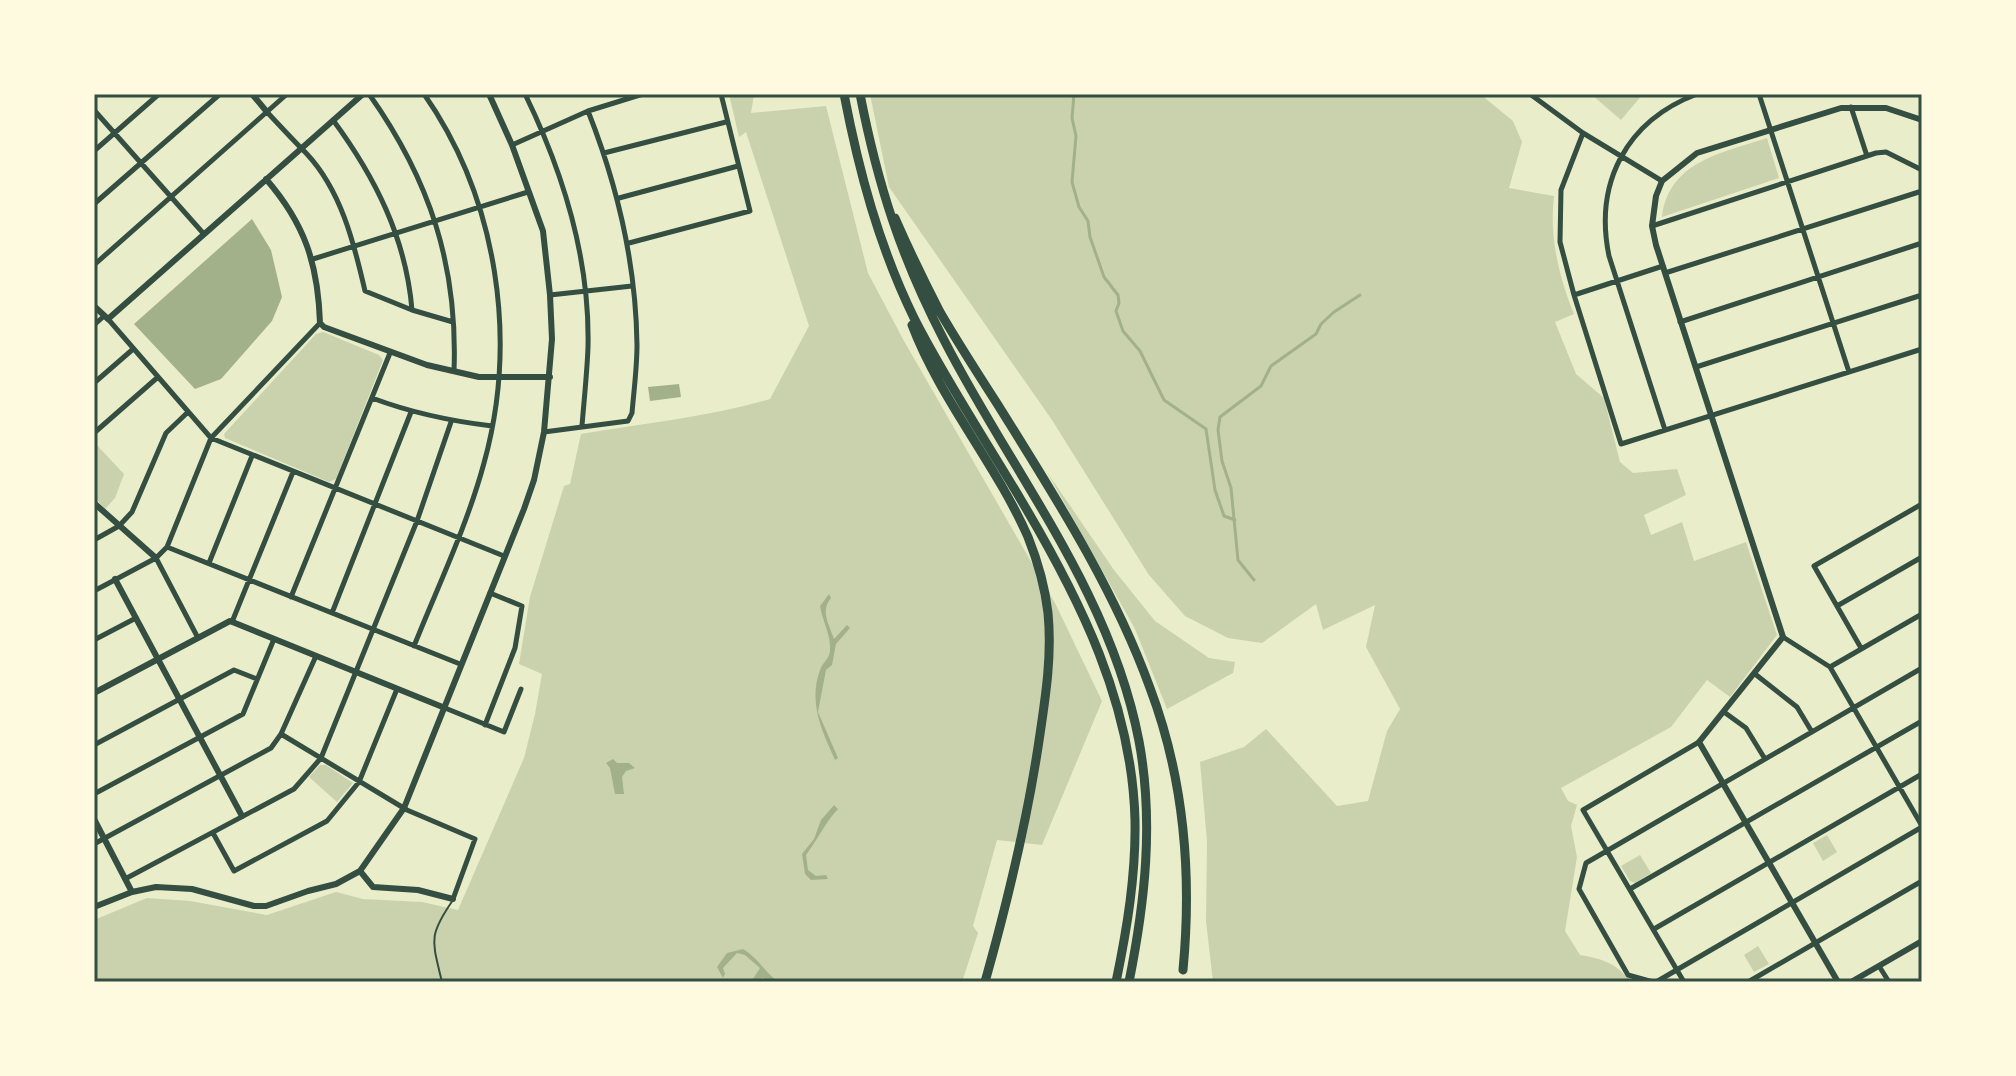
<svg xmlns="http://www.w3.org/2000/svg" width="2016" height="1076" font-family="'Open Sans',sans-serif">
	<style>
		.green { fill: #cad2ad }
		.water { fill: #a3b18a }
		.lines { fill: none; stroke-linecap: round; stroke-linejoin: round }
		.stream { stroke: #a3b18a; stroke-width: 3 }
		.service { stroke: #344e41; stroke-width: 2 }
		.minor { stroke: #344e41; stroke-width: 5 }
		.tertiary { stroke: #344e41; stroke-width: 6 }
		.motorway { stroke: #344e41; stroke-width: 9 }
		.neatline { fill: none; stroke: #344e41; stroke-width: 3 }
	</style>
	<rect width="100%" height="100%" fill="#e9edc9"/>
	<!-- green -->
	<path class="green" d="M729 94H754L751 113 826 106 868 273 904 341 1056 605 1102 701 1042 845 997 840 973 926 978 933 962 982H94V920L147 898 190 901 267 915 336 892 363 899 422 902 458 910 524 758 535 714 542 674 519 664 530 597 564 486 570 484 581 434C644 423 709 417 770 399L809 326 746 132 739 137Z
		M870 94H1480L1513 121 1522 142 1509 188 1554 196C1549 237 1559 277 1574 314L1555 322 1576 374 1604 398 1620 462 1633 473 1677 469 1686 495 1644 515 1651 535 1682 522 1694 561 1746 542 1777 635 1730 697 1707 680 1671 727 1561 788 1568 801 1577 805 1571 826 1577 857 1565 931 1580 955C1592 957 1607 960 1617 968 1627 976 1624 978 1638 982H1213L1206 921 1207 841 1200 762 1244 747 1266 729 1337 806 1368 801 1387 731 1400 709 1366 647 1375 605 1323 630 1316 604 1262 643 1228 638 1185 616 1149 575 1052 420 889 187Z
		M1591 94H1643L1621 120Z
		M1767 138 1779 178 1662 217C1669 161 1722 153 1767 138Z
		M323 332 379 355 383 360 336 479 329 482 225 438 224 434 316 334Z
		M94 442 124 474 115 498 105 509 94 497Z
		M1047 472 1114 570 1155 621 1209 658 1235 662 1233 673 1167 709 1135 629Z
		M320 765H326L353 783 337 802 309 777Z
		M1827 835 1837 852 1823 861 1813 843Z
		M1640 855 1651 873 1635 883 1630 881 1621 866Z
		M1758 946 1769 964 1754 972 1744 955Z"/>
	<!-- water -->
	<path class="water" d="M252 219 271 250 282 297 272 321 221 379 195 389 134 324Z
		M679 384 681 397 650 401 648 387Z
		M829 594 831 598C820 611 829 624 834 639L847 625 850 628 836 644 832 665 826 670 818 712 838 758 835 760C822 731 808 703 820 670 823 661 830 660 830 649 831 635 822 620 820 606Z
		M613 759 617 763H629L635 768 626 771 622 777 624 794H615L610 768 606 763Z
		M834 805 838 809C825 823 818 839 806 855L808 870 816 876 826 875 828 879 811 880 805 874 802 854 814 839 821 820Z
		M743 949C758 958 764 971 778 982H769L763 978 751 982 760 968 745 955 737 953 723 968 725 974 723 978 717 967 727 953Z"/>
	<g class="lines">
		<!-- stream -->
		<path class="stream" d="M1074 94 1072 118 1076 136 1072 182 1079 207 1088 221 1090 237 1104 277 1118 295 1119 303 1116 311 1123 331 1140 351 1164 400 1206 429 1215 490 1224 516 1235 520
			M1254 580 1238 560 1231 488 1222 461 1218 430 1220 417 1261 386 1271 366 1316 334 1321 324 1334 312 1360 295"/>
		<!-- service -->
		<path class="service" d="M442 982C432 940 428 936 453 900"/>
		<!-- minor -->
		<path class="minor" d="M369 94C430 180 458 266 454 371
			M525 94C563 172 590 259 588 347 587 374 584 400 582 426
			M1530 94 1583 133 1662 181
			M1759 94 1849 372
			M1851 107 1867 156
			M94 110 203 233
			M267 112C280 126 293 140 306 153 341 190 354 243 365 291L412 310 453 322
			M333 120C375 177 406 238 412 310
			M1583 133 1561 190 1560 242 1574 295 1621 444 1922 349
			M512 145 588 111 643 94
			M94 151 159 94
			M604 153 726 122
			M619 198 738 166
			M94 204 220 94
			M1652 226 1876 153 1886 152 1922 170
			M629 243 750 211 721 94
			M313 259 528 192
			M94 265 287 94
			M1665 273 1922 191
			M550 295 632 286
			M1574 295 1663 266
			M108 319 211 438 504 556
			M1680 322 1922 243
			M94 325 103 317
			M1696 367 1922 295
			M94 383 132 350
			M372 398C412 413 450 421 492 426
			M1665 430 1609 256C1594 183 1626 121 1697 94
			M544 432 628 421 632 413C634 390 637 367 637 345 636 263 618 187 588 111
			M94 433 158 377
			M94 540 119 526 132 512 166 433 188 412
			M167 547 460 664
			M156 558 198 638
			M209 563 252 456
			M94 591 156 558 167 547 211 438 320 323
			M291 597 390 353
			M1837 606 1922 557
			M332 613 411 412
			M232 622 293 472
			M1783 637 1830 667 1922 614
			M94 640 136 618
			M414 646C438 586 467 526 484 463 518 340 498 200 424 94
			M1861 648 1814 566 1922 504
			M1830 667 1922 826
			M1755 674 1797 707 1812 732
			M445 708 504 732 521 689
			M1724 712 1746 728 1765 759
			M485 725 515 648 522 606 490 593
			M281 734 407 810 475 839 453 899
			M94 745 234 670 257 679
			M94 794 243 714 274 639
			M213 833 234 871 327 821 359 782 397 689
			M94 844 271 748 281 734 316 656
			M125 879 294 789 321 758 417 521 451 422
			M1630 889 1922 721
			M1654 929 1922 774
			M1879 966 1889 982
			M1653 982 1628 975 1579 889 1586 863 1922 668
			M1656 982 1922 827
			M1684 982 1583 810 1699 742
			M1748 982 1922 881"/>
		<!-- tertiary -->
		<path class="tertiary" d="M252 94 267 112
			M626 94 627 98
			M266 179C305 224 318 264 320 323L324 327 427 365 479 377H550
			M94 306 108 319 363 94
			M94 503 156 558
			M115 579 242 816
			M94 693 230 621 445 708
			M94 819 132 892
			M360 871 373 887 418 890 453 899
			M94 907 132 892 156 887 192 889 254 906H266L308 891 336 884 360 871 404 808 524 509 534 480 544 432 552 339 550 295 543 231 512 145 489 94
			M1838 982 1699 742 1783 637 1656 245 1652 226 1656 196 1662 181 1697 153 1841 108H1886L1922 120
			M1851 982 1922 941"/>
		<!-- motorway -->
		<path class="motorway" d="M844 94C859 172 879 246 914 318 946 381 985 439 1021 500 1080 599 1132 703 1135 820 1136 875 1127 929 1116 982
			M860 94C878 186 901 257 944 340 1012 473 1110 590 1139 741 1154 822 1145 902 1129 982
			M895 218C909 250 924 281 940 312 958 343 978 374 998 405 1054 495 1114 588 1150 688 1184 778 1192 875 1183 970
			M912 325C940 399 996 464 1028 537 1038 562 1045 587 1048 613 1052 654 1046 694 1040 734 1028 818 1008 900 985 982"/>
	</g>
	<!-- border -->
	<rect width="2016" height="1076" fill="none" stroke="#fefae0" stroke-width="192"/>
	<rect x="96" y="96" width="1824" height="884" class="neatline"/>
</svg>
